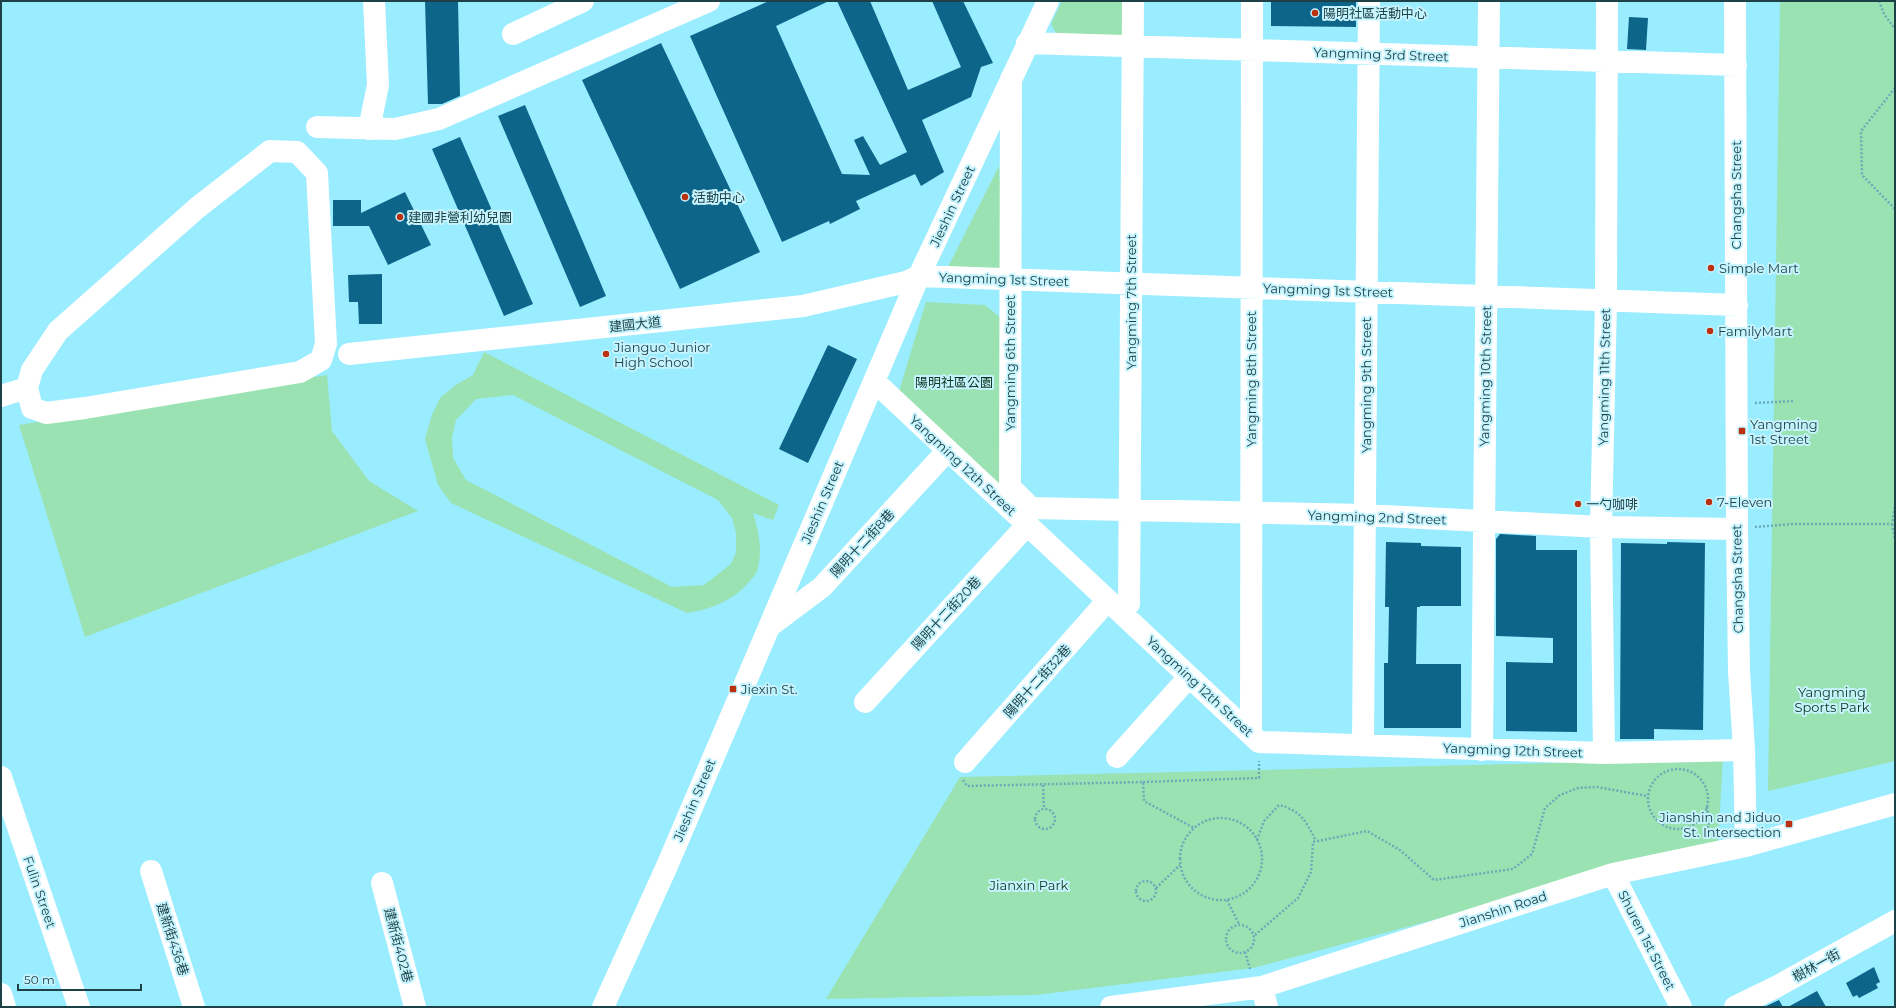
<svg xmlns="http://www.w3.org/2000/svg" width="1896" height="1008" font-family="Montserrat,'Noto Sans TC',sans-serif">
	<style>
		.green { fill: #9ae2b1; fill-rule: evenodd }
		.building { fill: #0d658a }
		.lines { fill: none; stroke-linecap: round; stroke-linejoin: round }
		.path { stroke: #6babb9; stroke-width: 2.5; stroke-dasharray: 2 2; stroke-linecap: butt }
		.minor { stroke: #fff; stroke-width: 22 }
		.poi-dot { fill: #bb300f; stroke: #c5f4ff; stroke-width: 1.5 }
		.labels { text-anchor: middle; stroke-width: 4; stroke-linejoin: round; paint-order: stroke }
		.poi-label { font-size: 13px; fill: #1e4148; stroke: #c5f4ff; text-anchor: start }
		.street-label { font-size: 13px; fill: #1e4148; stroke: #c5f4ff }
		.park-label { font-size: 13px; fill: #0e341d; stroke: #c5f4ff }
	</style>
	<rect width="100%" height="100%" fill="#9aecff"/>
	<!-- green -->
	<path class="green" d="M1062 1H1125L1126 38 1058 36 1051 24Z
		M1780 1H1895V761L1768 791Z
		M999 166 1006 279 943 277Z
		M926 302 985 305 1006 322 1002 491 897 398Z
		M484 352 779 505 773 520 753 513C759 532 763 552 757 571 756 575 752 578 750 581 733 601 712 609 687 613L451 503 438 485 425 439 432 415 440 398 457 384 473 375ZM513 395 718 500 732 518 736 533V552L731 564 704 585 672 587 466 480 453 458 452 437 456 420 476 399Z
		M327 375 332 431 369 481 418 511 85 637 19 425Z
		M1723 759 1718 844 1253 968 1036 995 826 999 960 777Z"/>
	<!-- building -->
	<path class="building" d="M425 1H458L460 96 442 104H428Z
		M769 1H829L776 26 842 174 870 175 854 140 863 136 880 165 907 152 837 1H870L908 90 961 67 932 1H963L993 63 981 67 971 97 922 120 944 172 921 186 915 174 856 201 860 209 830 224 829 221 782 242 690 36Z
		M1271 1H1356V27L1271 26Z
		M1629 17 1648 18 1646 50 1627 49Z
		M661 43 760 252 680 289 582 80Z
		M525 105 606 296 580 307 498 116Z
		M460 137 533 304 504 316 432 149Z
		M405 192 431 245 388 265 369 226H333V200H361V213Z
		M382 274V324H359L358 302H349L348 275Z
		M828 345 857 359 808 463 779 449Z
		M1500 534 1536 536V550H1577V732L1506 731V662L1553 663V638L1496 636V539Z
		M1386 542 1421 543V546L1461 547V606H1420V607H1417L1416 664H1461V728H1384V663H1388L1389 607H1385Z
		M1667 542 1705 543 1703 730 1654 729V739H1620L1621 543 1667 544Z
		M1874 967 1880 982 1876 984 1878 988 1859 998 1857 995 1853 997 1846 983Z
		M1817 991 1826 1007H1788Z
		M1779 1000 1783 1007H1764Z"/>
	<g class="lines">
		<!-- path -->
		<path class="path" d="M1879 1 1884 14 1895 29
			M1895 88 1861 131 1862 175 1895 209
			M1755 403 1795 401
			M1892 524 1895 539
			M1755 527 1793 524H1892L1895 505
			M1648 799a30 30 0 1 1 60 0a30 30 0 1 1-60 0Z
			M963 780 967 786 1143 782 1144 801 1194 828
			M1143 782 1259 778V761
			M1043 785 1044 809
			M1035 819a10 10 0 1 1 20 0a10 10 0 1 1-20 0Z
			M1180 859a41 41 0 1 1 82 0a41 41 0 1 1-82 0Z
			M1703 835 1709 825 1707 806
			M1257 840 1264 821 1279 805C1301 811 1305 820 1315 839
			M1136 891a10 10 0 1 1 20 0a10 10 0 1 1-20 0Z
			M1156 888 1180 865
			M1227 900 1239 924
			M1226 939a14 14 0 1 1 28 0a14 14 0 1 1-28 0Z
			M1255 935 1298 898 1311 872 1313 842 1367 831 1400 850 1434 880 1513 869 1532 854 1545 808 1560 795 1578 788 1597 787 1647 796
			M1245 952 1250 969"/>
		<!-- minor -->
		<path class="minor" d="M1735 1 1737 529 1739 671 1744 750 1746 846
			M513 34 583 1
			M1027 43 1736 65
			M1011 79 1010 487 1031 508 1365 515 1601 527 1737 529
			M317 127 395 129 439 119 709 1
			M369 129 378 85 374 1
			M270 151 297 152 317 173 326 344 321 360 300 372 85 408 46 413 32 408 27 388 32 370 58 331 197 208Z
			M349 354 803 306 906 282 919 276 1737 305
			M874 381 1259 742 1604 753 1744 750
			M1 396 27 388
			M1129 604 1133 1
			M770 626 822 587 948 450
			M865 702 1028 524
			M1251 734 1252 1
			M1363 745 1369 1
			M1482 750 1489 1
			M1604 753 1601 527 1606 300 1607 1
			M1117 757 1189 677
			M965 762 1108 600
			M1 777 79 1007
			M151 871 194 1007
			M1613 874 1681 1007
			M382 883 415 1007
			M1262 987 1267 1007
			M1 994 5 1007
			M603 1007 667 866 919 276 1048 1
			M1111 1007 1262 987 1613 874 1746 846 1895 804
			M1735 1007 1776 987 1895 921"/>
	</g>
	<!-- markers -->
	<g class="poi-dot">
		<circle cx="1315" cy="13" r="4"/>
		<circle cx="685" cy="197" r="4"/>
		<circle cx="400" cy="217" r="4"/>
		<circle cx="1711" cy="268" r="4"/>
		<circle cx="1710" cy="331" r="4"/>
		<circle cx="606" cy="354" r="4"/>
		<rect x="1738" y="427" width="8" height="8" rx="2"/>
		<circle cx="1709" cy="502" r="4"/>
		<circle cx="1578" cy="504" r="4"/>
		<rect x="729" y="685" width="8" height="8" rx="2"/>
		<rect x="1785" y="820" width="8" height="8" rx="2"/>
	</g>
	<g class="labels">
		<!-- poi labels -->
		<g class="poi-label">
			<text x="1323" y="18">陽明社區活動中心</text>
			<text x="693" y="202">活動中心</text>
			<text x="408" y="222">建國非營利幼兒園</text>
			<text x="1719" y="273">Simple Mart</text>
			<text x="1718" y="336">FamilyMart</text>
			<text x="614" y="352">Jianguo Junior<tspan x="614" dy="15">High School</tspan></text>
			<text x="1750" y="429">Yangming<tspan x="1750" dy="15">1st Street</tspan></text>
			<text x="1717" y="507">7-Eleven</text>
			<text x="1586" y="509">一勺咖啡</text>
			<text x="741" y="694">Jiexin St.</text>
			<text x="1781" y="822" text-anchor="end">Jianshin and Jiduo<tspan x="1781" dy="15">St. Intersection</tspan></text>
		</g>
		<!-- street labels -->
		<g class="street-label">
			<text transform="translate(1381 54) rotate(2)" y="5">Yangming 3rd Street</text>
			<text transform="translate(1736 195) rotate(-90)" y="5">Changsha Street</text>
			<text transform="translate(952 206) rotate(-65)" y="5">Jieshin Street</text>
			<text transform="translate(1004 279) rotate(2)" y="5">Yangming 1st Street</text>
			<text transform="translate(1328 290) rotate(2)" y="5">Yangming 1st Street</text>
			<text transform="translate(1131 302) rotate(-90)" y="5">Yangming 7th Street</text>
			<text transform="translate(635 324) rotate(-6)" y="5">建國大道</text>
			<text transform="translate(1010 363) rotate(-90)" y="5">Yangming 6th Street</text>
			<text transform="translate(1485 376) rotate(-89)" y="5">Yangming 10th Street</text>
			<text transform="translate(1604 377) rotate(-89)" y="5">Yangming 11th Street</text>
			<text transform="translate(1251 379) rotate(-90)" y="5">Yangming 8th Street</text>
			<text transform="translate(1366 385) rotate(-90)" y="5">Yangming 9th Street</text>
			<text transform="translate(963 465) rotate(43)" y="5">Yangming 12th Street</text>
			<text transform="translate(822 502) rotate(-67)" y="5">Jieshin Street</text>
			<text transform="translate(1377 517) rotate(2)" y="5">Yangming 2nd Street</text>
			<text transform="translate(862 543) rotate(-47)" y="5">陽明十二街8巷</text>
			<text transform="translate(1737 579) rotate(-91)" y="5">Changsha Street</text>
			<text transform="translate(946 613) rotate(-47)" y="5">陽明十二街20巷</text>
			<text transform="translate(1037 681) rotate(-48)" y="5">陽明十二街32巷</text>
			<text transform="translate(1200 686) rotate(43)" y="5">Yangming 12th Street</text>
			<text transform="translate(1513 750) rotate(2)" y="5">Yangming 12th Street</text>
			<text transform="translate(694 800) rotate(-67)" y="5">Jieshin Street</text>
			<text transform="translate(40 892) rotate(71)" y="5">Fulin Street</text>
			<text transform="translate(1503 909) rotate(-18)" y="5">Jianshin Road</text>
			<text transform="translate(173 939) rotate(72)" y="5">建新街436巷</text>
			<text transform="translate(1647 940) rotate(63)" y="5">Shuren 1st Street</text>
			<text transform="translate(399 945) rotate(75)" y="5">建新街402巷</text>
			<text transform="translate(1816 965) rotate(-29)" y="5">樹林一街</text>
		</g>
		<!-- park labels -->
		<g class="park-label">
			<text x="954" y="387">陽明社區公園</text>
			<text x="1832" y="697">Yangming<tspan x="1832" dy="15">Sports Park</tspan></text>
			<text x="1029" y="890">Jianxin Park</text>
		</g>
	</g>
	<!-- border -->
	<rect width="1896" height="1008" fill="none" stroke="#1e4148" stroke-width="4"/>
	<!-- scale -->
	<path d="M18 984v6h123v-6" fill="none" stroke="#1e4148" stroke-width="2"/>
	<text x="24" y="984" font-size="12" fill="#1e4148" stroke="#c5f4ff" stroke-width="3" paint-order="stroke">50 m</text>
</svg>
